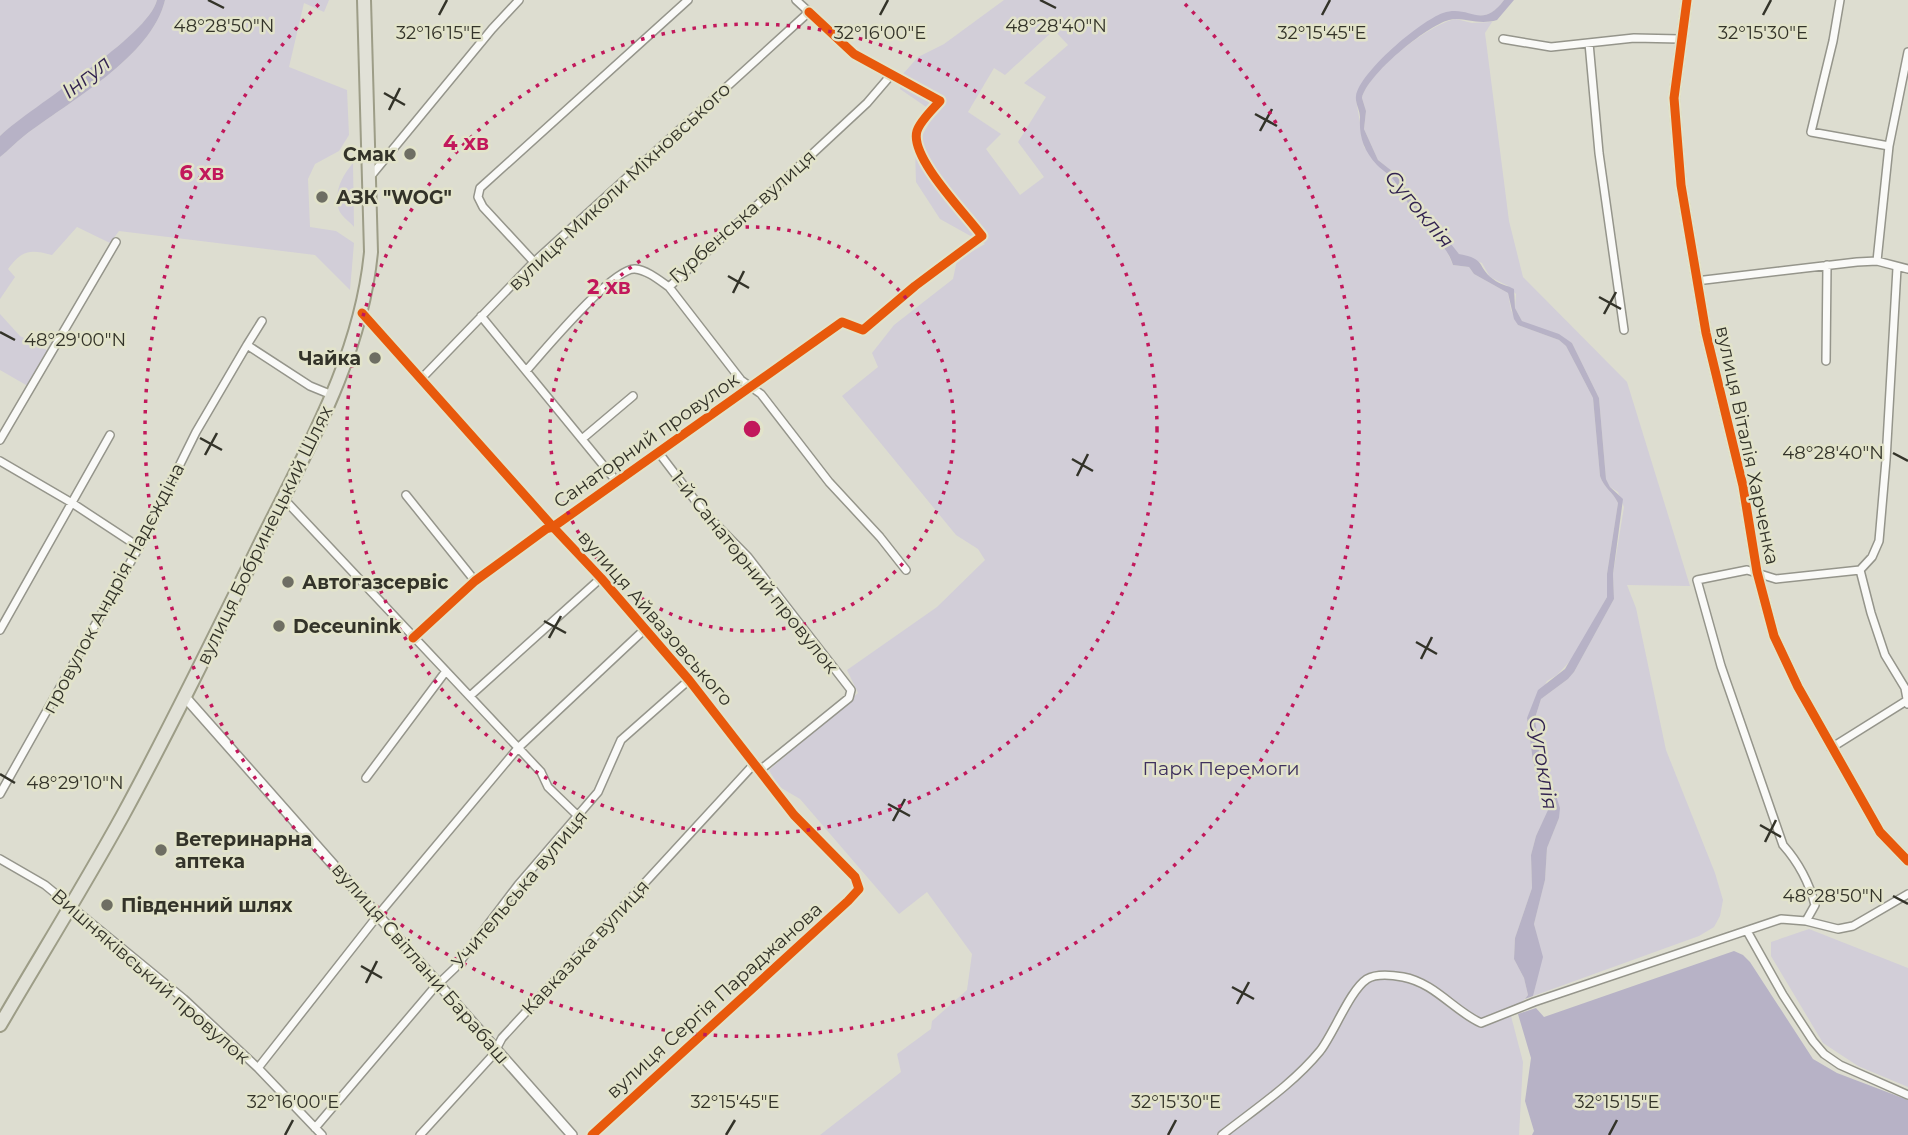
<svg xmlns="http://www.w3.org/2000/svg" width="1908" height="1135" font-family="Montserrat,sans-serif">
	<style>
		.green { fill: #d2ced8; fill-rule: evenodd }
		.water { fill: #b7b2c6 }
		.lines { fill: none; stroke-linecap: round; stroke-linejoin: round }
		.minor-casing { stroke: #95958b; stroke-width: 10 }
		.tertiary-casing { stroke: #95958b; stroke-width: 12 }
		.primary-casing { stroke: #9d9d87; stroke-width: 16 }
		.minor { stroke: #fafaf8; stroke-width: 7 }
		.tertiary { stroke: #fafaf8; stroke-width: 9 }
		.primary { stroke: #e1e1d7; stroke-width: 12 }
		.cycleway-casing { stroke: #e2e3ca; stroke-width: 13 }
		.cycleway { stroke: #e8590c; stroke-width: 9 }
		.ticks { fill: none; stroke: #333329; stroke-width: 2.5 }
		.ring { fill: none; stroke: #c2185b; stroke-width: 3.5; stroke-dasharray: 3.5 7 }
		.poi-dot { fill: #6e6e63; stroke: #e2e3ca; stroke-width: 2.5 }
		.labels { text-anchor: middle; stroke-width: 5; stroke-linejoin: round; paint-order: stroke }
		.poi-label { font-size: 19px; font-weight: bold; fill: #333329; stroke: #e2e3ca; text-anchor: start }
		.street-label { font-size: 19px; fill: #333329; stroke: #e2e3ca }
		.park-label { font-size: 19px; fill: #3e305d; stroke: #e2e3ca }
		.water-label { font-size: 21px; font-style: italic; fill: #322350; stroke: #e2e3ca }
		.ticks-label { font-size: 18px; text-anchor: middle; fill: #333329; stroke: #e2e3ca; stroke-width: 5; stroke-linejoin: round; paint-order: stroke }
		.centre { fill: #c2185b; stroke: #e2e3ca; stroke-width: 3.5 }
		.ring-label { font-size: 21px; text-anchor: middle; font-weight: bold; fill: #c2185b; stroke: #e2e3ca; stroke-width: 5; stroke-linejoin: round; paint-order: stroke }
	</style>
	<rect width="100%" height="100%" fill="#ddddd0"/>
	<!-- green -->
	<path class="green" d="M0 0H157C148 37 33 106 0 136Z
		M165 0H329L324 12 304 3 289 67 347 90 349 135 339 151 315 164 308 179 310 227 336 231 354 243 350 290 315 255 119 231 110 243 77 227 52 255C30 249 22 250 8 269L15 277 0 299V157C8 151 16 142 24 136 68 102 152 57 165 0Z
		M1004 0H1504C1481 32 1468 3 1437 16L1385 56 1356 99 1364 147 1394 179 1420 222 1445 247 1453 265 1469 267 1474 274 1508 293 1511 310 1518 325 1559 340 1566 346 1577 367 1593 398 1600 476C1604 488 1613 492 1618 503L1607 574V597L1572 659 1557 675 1547 681 1527 718 1533 761 1548 811 1536 836 1531 855 1532 888 1515 938 1514 959 1524 978 1528 995 1511 1016 1523 1062 1519 1135H820L901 1072 897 1054 931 1029 932 1021 967 990 972 954 927 892 899 914 800 799 778 786 769 770 858 693 847 670 937 607 985 560 978 549 956 535 842 396 878 367 872 353 894 325 953 279 957 260 985 244 940 219 916 182 915 148 935 113 900 89 903 74 918 57 944 44ZM1054 30 1068 45 1024 83 1046 97 1018 142 1044 177 1020 195 986 149 1001 134 968 112 994 68 1005 75Z
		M1456 19 1472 23 1492 22 1485 33 1509 221 1523 277 1627 382 1690 586 1627 585 1636 608 1666 750 1715 873 1723 900 1720 916 1714 927 1699 936 1533 996 1542 957 1534 924 1545 880 1547 848 1559 818 1551 780 1540 760 1535 718 1541 699 1568 679 1574 672 1614 599 1613 574 1624 507 1618 492 1610 487 1606 479 1599 398 1572 343 1522 321 1515 308 1516 294 1508 286 1490 277 1482 263 1459 254 1454 249 1447 239 1424 218 1397 175 1378 160 1364 129 1366 111 1362 98C1368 72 1430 23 1456 19Z
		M353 163 354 227C350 222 341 216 339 210 333 193 342 176 353 163Z
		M0 314 20 336 56 355 33 389 0 370Z
		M1809 929 1908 968V1087L1858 1066 1823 1043 1771 956V942Z"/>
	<!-- water -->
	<path class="water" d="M157 0H165C152 57 68 102 24 136 16 142 8 151 0 157V136C33 105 148 37 157 0Z
		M1504 0H1514L1497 20C1477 26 1463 16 1449 20 1426 26 1367 75 1362 98L1366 111 1364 129 1378 160 1397 175 1424 218 1447 239 1459 254C1487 259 1476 266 1493 279 1500 285 1507 285 1514 289L1515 308 1522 321 1559 334 1572 343 1599 398 1606 479 1610 487 1623 499 1613 574 1614 599 1574 672 1568 679 1541 699 1535 718 1540 760 1551 780 1560 808 1559 818 1547 848 1545 880 1534 924 1543 957 1533 996 1525 999 1528 995 1524 978 1514 959 1515 938 1532 888 1531 855 1536 836 1548 810 1533 761 1527 718 1538 690 1565 669 1607 597V574L1618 503C1613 492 1604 488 1600 476L1593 398 1577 367 1566 346 1559 340 1518 325 1514 319 1508 293 1474 274 1469 267 1453 265C1447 246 1434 238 1421 223 1411 211 1405 196 1396 183 1391 175 1383 171 1377 165 1363 150 1359 136 1360 117 1360 110 1355 103 1356 96 1360 72 1420 21 1443 13 1470 4 1481 31 1504 0Z
		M1734 951 1743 955 1750 962 1813 1059 1837 1073 1908 1100V1135H1532L1534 1131 1525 1101 1531 1058 1518 1014 1536 1008 1544 1017Z"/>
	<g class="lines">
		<defs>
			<path id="minor" d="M1840 0 1833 41 1811 132 1889 146
				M1503 39 1551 47 1634 38 1680 39
				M1589 43 1599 153 1624 330
				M370 177 492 29 519 0
				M1877 261 1889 146 1908 52
				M534 262 483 207 478 197 480 188 688 0
				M1696 281 1857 262 1877 261 1908 269
				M669 287 741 380 761 394 829 482 880 537 906 570
				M362 313 553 527 601 578 689 680 794 815 855 877 859 889 848 901 592 1135
				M481 316 617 482
				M247 345 262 321
				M1826 361 1827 265
				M526 371C543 352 613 267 635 269 647 270 659 280 669 287L867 103 891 75
				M422 378 534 262 809 12 796 0
				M582 439 633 396
				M0 440 116 242
				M659 453 704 512 748 557 851 690 849 698 760 770
				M0 461 72 503 139 547
				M406 495 475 581
				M283 498 541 772 548 787 577 815
				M1860 570 1872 557 1879 541 1886 460 1897 268
				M1860 570 1871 613 1885 655 1905 688 1908 704
				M0 630 110 435
				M413 638 475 581 546 529 553 527 842 322 863 330 915 286 982 236C966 214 909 157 917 131 920 121 933 109 940 101L854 54 809 12
				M470 696 601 578
				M1831 748 1906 701
				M366 778 446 671
				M0 794 139 547 196 432 247 345 310 386 332 395
				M0 859 45 885 184 999 258 1068 322 1135
				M1806 921 1815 905C1809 882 1799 863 1783 845L1721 666 1697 580 1747 570 1776 579 1860 570
				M1747 931 1783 995 1813 1041 1824 1054 1840 1065 1908 1095
				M258 1068 379 914 518 748 645 629
				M315 1128 434 988 455 968 518 885 598 792 621 740 689 680
				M420 1135 493 1055 502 1038 755 763
				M1222 1135C1255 1109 1293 1084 1320 1051 1334 1033 1350 990 1367 979 1377 973 1392 975 1403 977 1435 983 1454 1011 1481 1023L1534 1002 1781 919 1806 921 1838 929 1853 926 1908 894"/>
			<path id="tertiary" d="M1687 0 1674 98 1681 185 1706 333 1743 486 1757 572 1774 636 1798 687 1880 832 1908 861
				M185 697 572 1135"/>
			<path id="primary" d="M0 1025C41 955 84 886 123 815 172 725 216 634 261 542 307 449 361 357 371 252L364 0"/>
		</defs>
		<!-- minor casing -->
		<use href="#minor" class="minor-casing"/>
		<!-- tertiary casing -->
		<use href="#tertiary" class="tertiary-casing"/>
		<!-- primary casing -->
		<use href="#primary" class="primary-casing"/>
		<!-- minor -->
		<use href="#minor" class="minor"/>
		<!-- tertiary -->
		<use href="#tertiary" class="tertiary"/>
		<!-- primary -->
		<use href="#primary" class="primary"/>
		<defs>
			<path id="cycleway" d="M1687 0 1674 98 1681 185 1706 333 1743 486 1757 572 1774 636 1798 687 1880 832 1908 861
				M362 313 553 527 601 578 689 680 794 815 855 877 859 889 848 901 592 1135
				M413 638 475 581 546 529 553 527 842 322 863 330 915 286 982 236C966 214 909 157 917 131 920 121 933 109 940 101L854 54 809 12"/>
		</defs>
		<!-- cycleway casing -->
		<use href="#cycleway" class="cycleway-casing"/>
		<!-- cycleway -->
		<use href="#cycleway" class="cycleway"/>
	</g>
	<!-- ticks -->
	<path class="ticks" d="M208 0 224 8M1040 0 1056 8M439 15 447 0M880 15 888 0M1322 15 1330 0M1763 15 1771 0M384 93 405 105M389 110 400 88M1255 114 1277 126M1260 131 1272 109M728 276 749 288M733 293 744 271M1599 297 1621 309M1604 314 1616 292M0 332 15 340M200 438 222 450M1893 453 1908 461M205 455 217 433M1072 459 1093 471M1077 476 1088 454M544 621 566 633M549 638 561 616M1416 642 1437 654M1421 659 1432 637M0 774 15 783M888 804 910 816M893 821 905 799M1760 825 1781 837M1765 842 1776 820M1893 896 1908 904M361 966 382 978M366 983 377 961M1232 987 1254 999M1237 1004 1249 982M285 1135 293 1120M726 1135 735 1120M1168 1135 1176 1120M1609 1135 1617 1120"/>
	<!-- distance rings -->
	<g class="ring">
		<circle cx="752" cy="429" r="202"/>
		<circle cx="752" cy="429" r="405"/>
		<path d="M1185 4A607 607 0 1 1 319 4"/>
	</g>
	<!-- markers -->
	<g class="poi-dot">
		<circle cx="410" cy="154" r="7"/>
		<circle cx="322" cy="197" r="7"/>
		<circle cx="375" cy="358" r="7"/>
		<circle cx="288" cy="582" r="7"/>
		<circle cx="279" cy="626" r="7"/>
		<circle cx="161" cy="850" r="7"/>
		<circle cx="107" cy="905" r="7"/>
	</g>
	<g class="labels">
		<!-- poi labels -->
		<g class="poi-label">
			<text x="396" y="161" text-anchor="end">Смак</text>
			<text x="336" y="204">АЗК "WOG"</text>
			<text x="361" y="365" text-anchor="end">Чайка</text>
			<text x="302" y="589">Автогазсервіс</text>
			<text x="293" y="633">Deceunink</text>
			<text x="175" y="846">Ветеринарна<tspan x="175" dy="22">аптека</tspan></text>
			<text x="121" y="912">Південний шлях</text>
		</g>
		<!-- street labels -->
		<g class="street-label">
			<text transform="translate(619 186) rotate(-43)" y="7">вулиця Миколи Міхновського</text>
			<text transform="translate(742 216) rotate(-42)" y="7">Гурбенська вулиця</text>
			<text transform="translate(646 440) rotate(-35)" y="7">Санаторний провулок</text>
			<text transform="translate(1748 445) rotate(78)" y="7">вулиця Віталія Харченка</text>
			<text transform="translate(264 535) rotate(-64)" y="7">вулиця Бобринецький Шлях</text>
			<text transform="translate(755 572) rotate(51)" y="7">1-й Санаторний провулок</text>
			<text transform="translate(113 588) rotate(-62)" y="7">провулок Андрія Надєждіна</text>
			<text transform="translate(656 618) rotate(49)" y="7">вулиця Айвазовського</text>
			<text transform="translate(519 889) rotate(-50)" y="7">Учительська вулиця</text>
			<text transform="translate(585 947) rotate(-47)" y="7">Кавказька вулиця</text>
			<text transform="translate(421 963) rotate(49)" y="7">вулиця Світлани Барабаш</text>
			<text transform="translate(151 976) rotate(41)" y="7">Вишняківський провулок</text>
			<text transform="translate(714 1000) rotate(-42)" y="7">вулиця Сергія Параджанова</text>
		</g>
		<!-- park labels -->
		<g class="park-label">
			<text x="1221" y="775">Парк Перемоги</text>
		</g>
		<!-- water labels -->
		<g class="water-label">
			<text transform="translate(86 77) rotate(-38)" y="7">Інгул</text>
			<text transform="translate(1419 209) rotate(50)" y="7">Сугоклія</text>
			<text transform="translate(1543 763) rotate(81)" y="7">Сугоклія</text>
		</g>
	</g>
	<g class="ticks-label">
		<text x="224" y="32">48°28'50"N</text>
		<text x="1056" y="32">48°28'40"N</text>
		<text x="439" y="39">32°16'15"E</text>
		<text x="880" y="39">32°16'00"E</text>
		<text x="1322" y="39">32°15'45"E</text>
		<text x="1763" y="39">32°15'30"E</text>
		<text x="75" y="346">48°29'00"N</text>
		<text x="1833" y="459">48°28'40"N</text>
		<text x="75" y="789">48°29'10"N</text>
		<text x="1833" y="902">48°28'50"N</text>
		<text x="293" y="1108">32°16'00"E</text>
		<text x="735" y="1108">32°15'45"E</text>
		<text x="1176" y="1108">32°15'30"E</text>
		<text x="1617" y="1108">32°15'15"E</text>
	</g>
	<circle cx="752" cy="429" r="10" class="centre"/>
	<g class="ring-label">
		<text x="466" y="150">4 хв</text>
		<text x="202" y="180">6 хв</text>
		<text x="609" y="294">2 хв</text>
	</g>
</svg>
